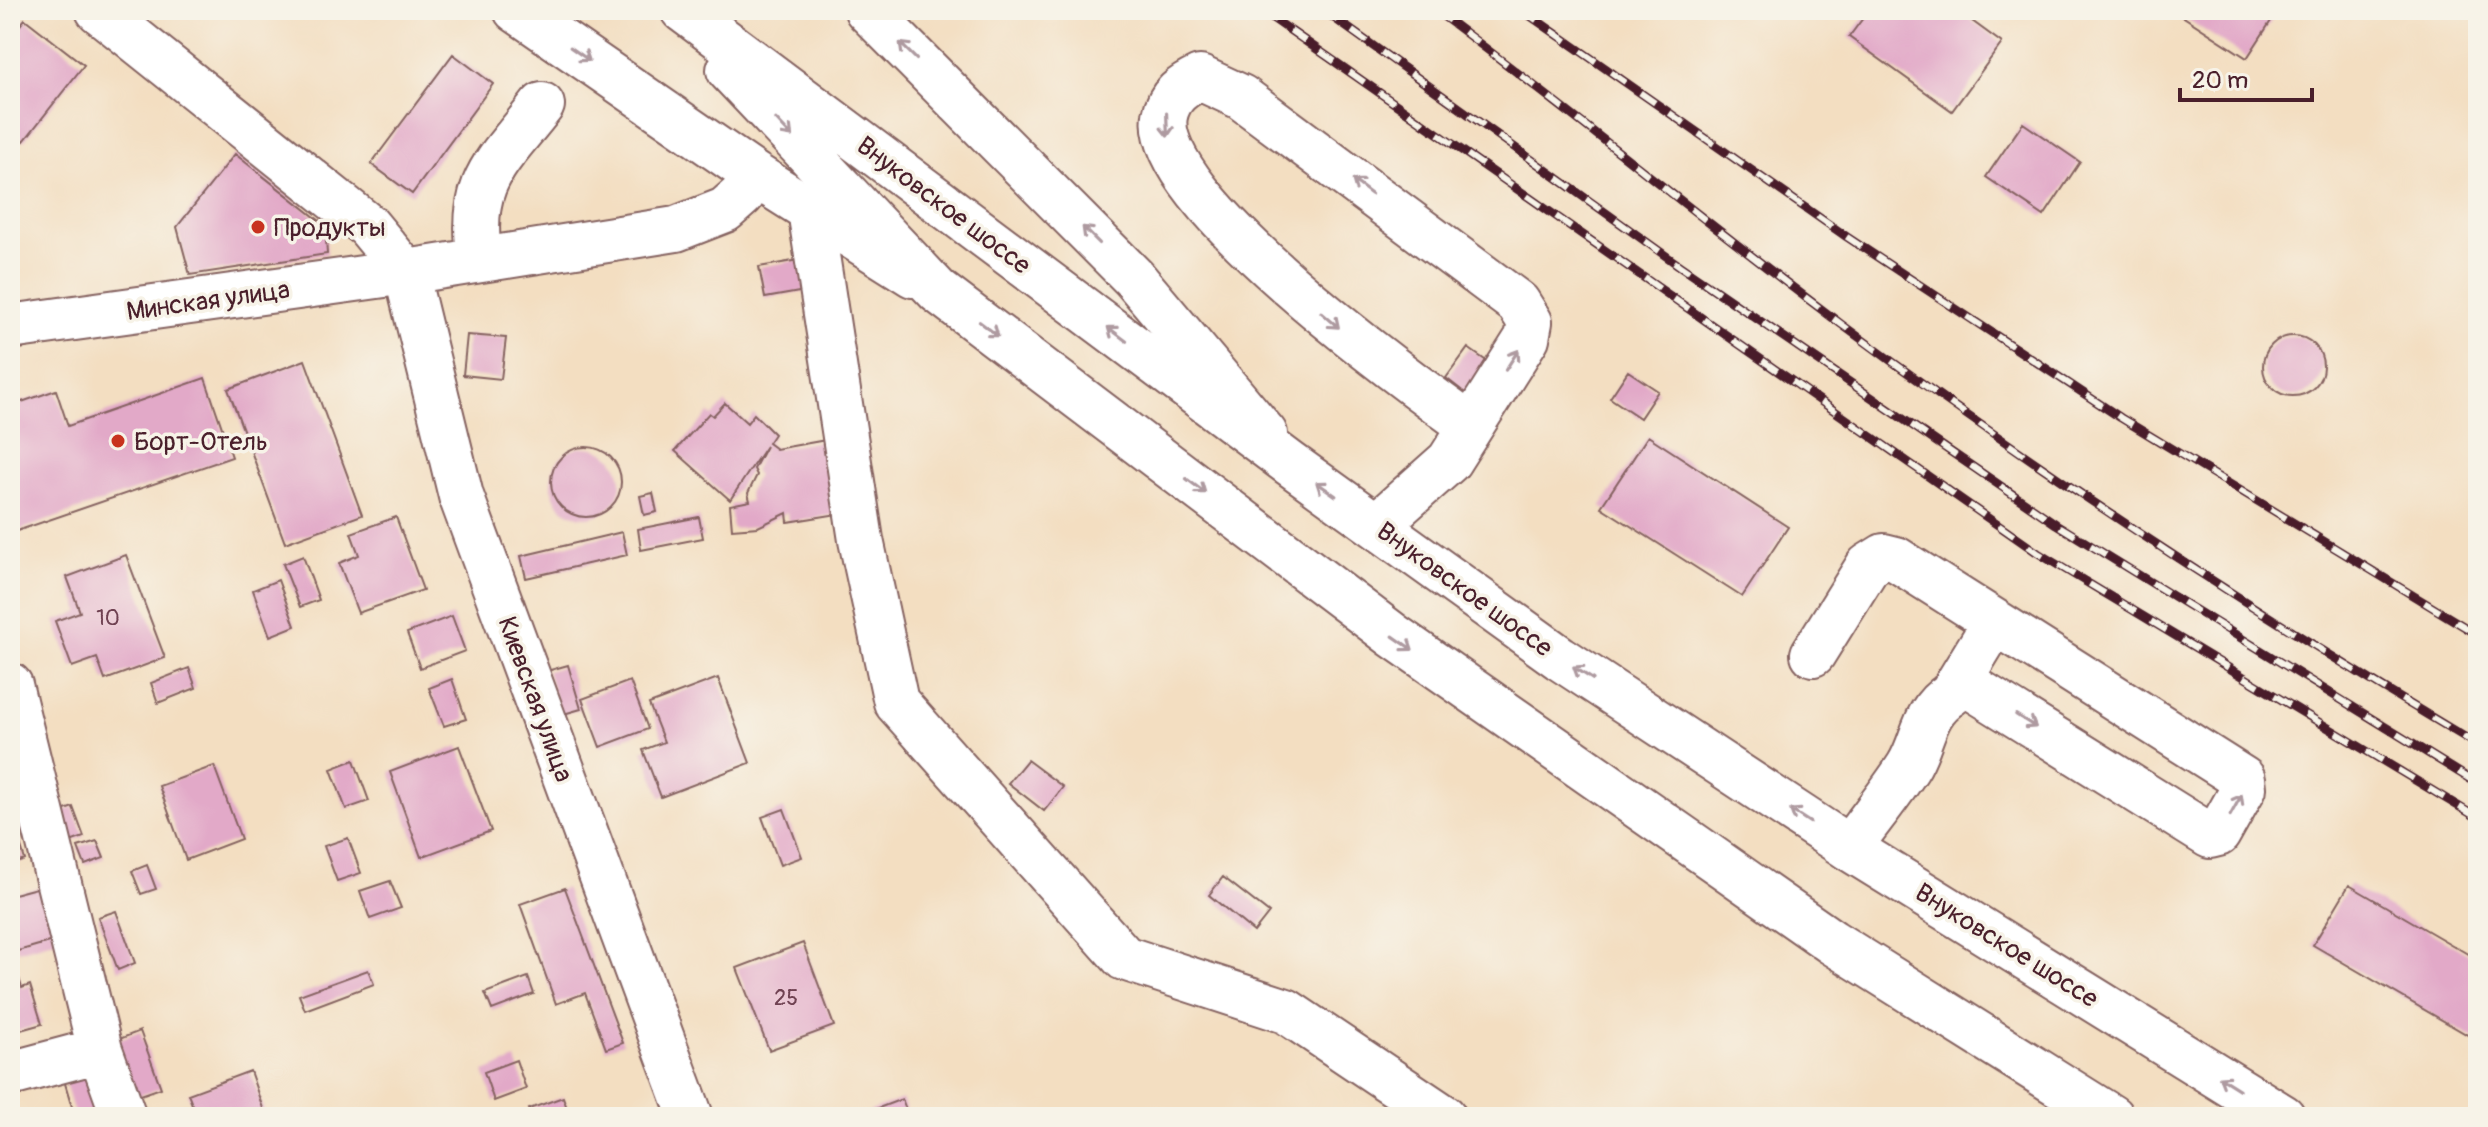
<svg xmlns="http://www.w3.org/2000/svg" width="2488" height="1127" font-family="Pangolin,sans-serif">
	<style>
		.building { fill: #e2a9c8 }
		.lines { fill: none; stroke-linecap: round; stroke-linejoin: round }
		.minor-casing { stroke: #856260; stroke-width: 48 }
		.major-casing { stroke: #856260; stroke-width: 48 }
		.minor { stroke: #fff; stroke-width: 44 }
		.major { stroke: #fff; stroke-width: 44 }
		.rail-casing { stroke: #4a1f2b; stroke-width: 9 }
		.rail { stroke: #f7f3e8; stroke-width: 6; stroke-dasharray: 18; stroke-linecap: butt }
		.oneway { stroke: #ae9aa0 }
		.poi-dot { fill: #c8321e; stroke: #f7f3e8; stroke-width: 3 }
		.labels { text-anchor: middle; stroke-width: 7; stroke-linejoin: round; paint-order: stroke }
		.number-label { font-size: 22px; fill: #704252 }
		.street-label { font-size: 26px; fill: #4a1f2b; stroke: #f7f3e8 }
		.poi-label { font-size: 26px; fill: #4a1f2b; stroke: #f7f3e8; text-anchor: start }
	</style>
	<rect width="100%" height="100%" fill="#f7f3e8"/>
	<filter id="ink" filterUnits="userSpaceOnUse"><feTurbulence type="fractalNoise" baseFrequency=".0125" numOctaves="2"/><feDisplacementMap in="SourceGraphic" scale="16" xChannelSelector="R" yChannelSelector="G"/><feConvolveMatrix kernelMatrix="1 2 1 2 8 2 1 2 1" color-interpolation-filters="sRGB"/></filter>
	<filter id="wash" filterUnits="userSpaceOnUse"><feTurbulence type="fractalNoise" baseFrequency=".006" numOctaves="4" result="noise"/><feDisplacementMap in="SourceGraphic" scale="32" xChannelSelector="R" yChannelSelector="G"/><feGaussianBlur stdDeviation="1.8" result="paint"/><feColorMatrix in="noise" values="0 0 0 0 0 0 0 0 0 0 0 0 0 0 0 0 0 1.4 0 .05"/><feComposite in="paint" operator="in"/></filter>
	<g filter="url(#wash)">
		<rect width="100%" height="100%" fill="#f3dec1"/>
		<g id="blocks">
			<!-- building -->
			<path class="building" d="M1869 10H1957L2002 43 1952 111 1849 37Z
				M2173 10H2278L2247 58Z
				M25 19 84 65 24 141 10 130V38Z
				M453 54 493 84 412 194 371 164Z
				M2023 123 2080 162 2044 216 1986 177Z
				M235 154 325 225 327 254 190 275 177 227Z
				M799 260 805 291 765 298 759 267Z
				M467 335 506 338 501 379 463 375Z
				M2263 366a30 30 0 1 1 60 0a30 30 0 1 1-60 0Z
				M1468 348 1492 365 1469 396 1446 378Z
				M305 360 362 515 285 543 228 389Z
				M1628 371 1658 391 1640 418 1610 398Z
				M205 378 232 457 14 532 10 519V406L56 390 68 426Z
				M725 403 747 423 754 414 774 434 768 443 776 449 826 440 838 514 788 522 787 513 758 527 732 529 730 505 750 501 748 493 757 475 754 469 766 446 730 500 675 451 709 413 713 416Z
				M1648 436 1788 527 1742 597 1601 507Z
				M551 482a35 35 0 1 1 70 0a35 35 0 1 1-70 0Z
				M653 493 657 512 644 515 640 496Z
				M396 517 423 590 358 613 339 563 359 555 351 533Z
				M699 517 703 538 641 550 638 529Z
				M622 532 627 555 526 578 521 556Z
				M126 555 165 658 105 680 97 658 72 667 55 621 80 612 67 577Z
				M303 556 319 600 300 607 283 564Z
				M278 580 295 626 270 636 253 590Z
				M452 616 465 651 420 668 407 633Z
				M568 665 581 709 560 715 547 671Z
				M189 668 196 688 158 703 151 683Z
				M718 678 750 763 661 797 643 750 664 742 649 704Z
				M452 679 466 719 444 726 429 688Z
				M630 681 648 729 600 747 582 699Z
				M459 746 491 831 421 857 390 772Z
				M354 760 369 801 346 809 331 769Z
				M1027 760 1063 787 1044 811 1008 783Z
				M214 766 241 839 186 860 159 786Z
				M73 807 84 837 65 844 54 814Z
				M784 809 802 857 780 865 762 817Z
				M10 812 25 860 10 865Z
				M348 838 361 873 337 881 324 846Z
				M97 841 104 858 85 865 78 847Z
				M147 865 156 889 141 894 132 871Z
				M1223 877 1269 913 1254 932 1209 895Z
				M390 881 401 908 370 919 360 891Z
				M2349 885 2478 960V1041L2313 945Z
				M40 887 56 940 18 951 10 926V895Z
				M565 888 623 1043 606 1049 585 993 556 1004 520 904Z
				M116 911 135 963 118 970 98 917Z
				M803 943 834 1026 769 1050 737 968Z
				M10 949 22 988 30 985 42 1024 10 1033Z
				M368 970 374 984 305 1010 299 995Z
				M528 977 534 994 492 1010 485 993Z
				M140 1031 161 1088 135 1097 114 1041Z
				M516 1060 526 1089 494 1101 484 1072Z
				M250 1071 266 1117H197L188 1094Z
				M88 1073 101 1117H75L64 1080Z
				M563 1097 570 1117H532L529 1109Z
				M902 1099 909 1117H855Z"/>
		</g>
	</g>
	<g filter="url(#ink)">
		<use href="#blocks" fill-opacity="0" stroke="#856260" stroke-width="2"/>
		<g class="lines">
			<defs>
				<path id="minor" d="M98 10 368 226 406 272 461 496 691 1117
					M516 10 755 175 913 275
					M867 10 1134 278 1265 434
					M810 210 861 540 896 702 1124 958 1286 1011 1444 1117
					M480 260C467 181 497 163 542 105
					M10 327 406 272 676 229 725 210 742 195 755 175
					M1377 525 1449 461 1527 338 1530 322 1518 303 1241 97 1200 78C1183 86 1169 95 1165 116 1151 196 1408 381 1469 425
					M1813 654 1868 566 1884 556 1896 559 2243 779 2244 788 2218 834 2210 836 1960 680
					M10 685 100 1050 124 1117
					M1849 848C1868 821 1890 795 1908 767 1924 742 1922 712 1951 694L1995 622
					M10 1074 100 1050"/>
				<path id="major" d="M683 10 1289 463 1560 658 1849 848 2283 1117
					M729 70 938 291 1394 636 1832 942 2111 1117"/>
			</defs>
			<!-- minor casing -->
			<use href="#minor" class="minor-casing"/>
			<!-- major casing -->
			<use href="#major" class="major-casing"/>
			<!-- minor -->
			<use href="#minor" class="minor"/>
			<!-- major -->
			<use href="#major" class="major"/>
			<defs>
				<path id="rail" d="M1261 10 2038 553 2478 818
					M1323 10 1680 266 2056 524 2478 784
					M1435 10C1572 112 1704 222 1841 324 2046 476 2259 615 2478 745
					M1522 10 1847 237 2121 418 2478 635"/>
			</defs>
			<!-- rail casing -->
			<use href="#rail" class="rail-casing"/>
			<!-- rail -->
			<use href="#rail" class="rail"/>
		</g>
		<!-- one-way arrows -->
		<defs><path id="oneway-shaft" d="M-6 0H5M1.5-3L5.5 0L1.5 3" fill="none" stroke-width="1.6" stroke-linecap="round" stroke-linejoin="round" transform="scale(2)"/></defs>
		<g class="oneway">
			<use href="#oneway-shaft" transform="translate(908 51) rotate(-135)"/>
			<use href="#oneway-shaft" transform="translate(580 54) rotate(35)"/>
			<use href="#oneway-shaft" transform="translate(1167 125) rotate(88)"/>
			<use href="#oneway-shaft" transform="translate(784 128) rotate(47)"/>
			<use href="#oneway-shaft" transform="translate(1362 187) rotate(-143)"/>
			<use href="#oneway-shaft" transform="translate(1091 235) rotate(-135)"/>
			<use href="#oneway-shaft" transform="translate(1330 320) rotate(41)"/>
			<use href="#oneway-shaft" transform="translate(989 329) rotate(37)"/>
			<use href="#oneway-shaft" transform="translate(1117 334) rotate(-143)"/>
			<use href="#oneway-shaft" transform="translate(1512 360) rotate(-57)"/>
			<use href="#oneway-shaft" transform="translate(1196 486) rotate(37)"/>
			<use href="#oneway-shaft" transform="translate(1326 489) rotate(-145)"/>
			<use href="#oneway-shaft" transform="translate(1403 643) rotate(35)"/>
			<use href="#oneway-shaft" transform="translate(1583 673) rotate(-147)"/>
			<use href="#oneway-shaft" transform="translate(2026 721) rotate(32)"/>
			<use href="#oneway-shaft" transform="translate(2236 805) rotate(-61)"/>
			<use href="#oneway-shaft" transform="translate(1800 816) rotate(-147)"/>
			<use href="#oneway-shaft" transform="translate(2229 1083) rotate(-148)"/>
		</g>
	</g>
	<!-- markers -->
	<g class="poi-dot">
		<circle cx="258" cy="227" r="8"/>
		<circle cx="118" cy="441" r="8"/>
	</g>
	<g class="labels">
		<!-- number labels -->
		<g class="number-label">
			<text x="108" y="625">10</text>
			<text x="786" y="1005">25</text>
		</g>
		<!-- street labels -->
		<g class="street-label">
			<text transform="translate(944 205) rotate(37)" y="9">Внуковское шоссе</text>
			<text transform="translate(208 300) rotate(-8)" y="9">Минская улица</text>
			<text transform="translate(1465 589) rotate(36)" y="9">Внуковское шоссе</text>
			<text transform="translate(536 699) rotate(70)" y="9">Киевская улица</text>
			<text transform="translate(2007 945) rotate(32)" y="9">Внуковское шоссе</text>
		</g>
		<!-- poi labels -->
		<g class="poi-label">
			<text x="274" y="236">Продукты</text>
			<text x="134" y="450">Борт-Отель</text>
		</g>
	</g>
	<!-- margin -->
	<rect width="2488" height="1127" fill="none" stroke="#f7f3e8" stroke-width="40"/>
	<!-- scale -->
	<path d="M2180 88v12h132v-12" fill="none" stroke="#4a1f2b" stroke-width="4"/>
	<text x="2192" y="88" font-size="24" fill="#4a1f2b" stroke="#f7f3e8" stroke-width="6" paint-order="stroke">20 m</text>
</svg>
